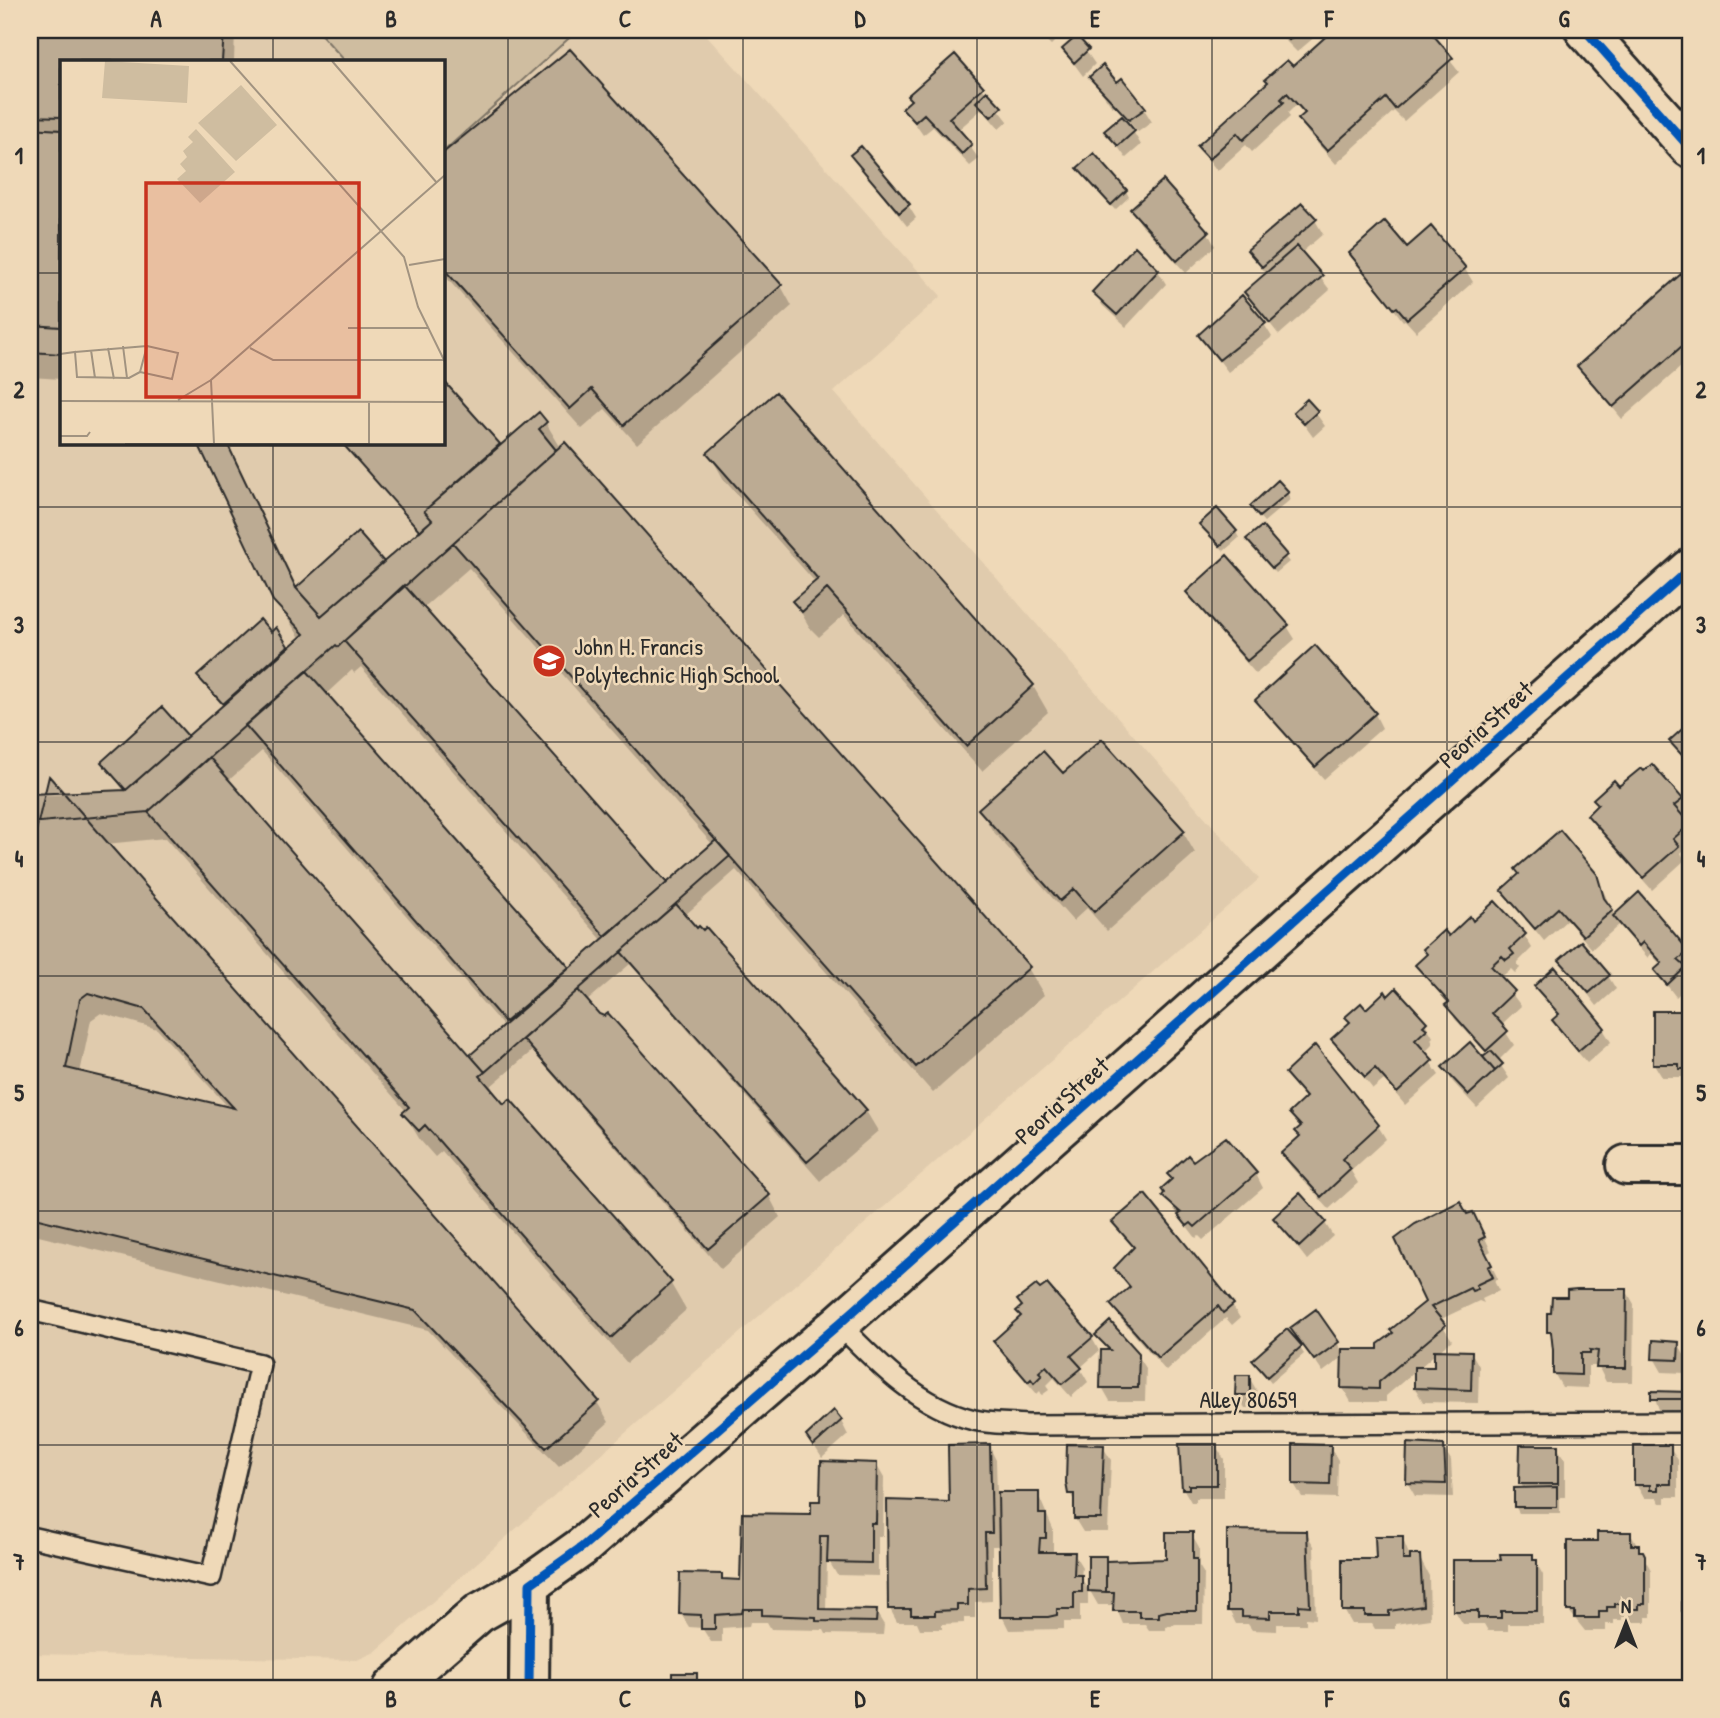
<svg xmlns="http://www.w3.org/2000/svg" width="1720" height="1718" font-family="'Patrick Hand',sans-serif">
	<style>
		.built { fill: #e0cbad; fill-rule: evenodd }
		.green { fill: #cfbda0; stroke: #7d7466; stroke-width: 2 }
		.shadow { fill: #0003; fill-rule: evenodd }
		.building { fill: #bcab93; stroke: #2b2b2b; stroke-width: 2; fill-rule: evenodd }
		.lines { fill: none; stroke-linecap: round; stroke-linejoin: round }
		.service-casing { stroke: #2b2b2b; stroke-width: 24 }
		.minor-casing { stroke: #2b2b2b; stroke-width: 44 }
		.tertiary-casing { stroke: #2b2b2b; stroke-width: 44 }
		.primary-casing { stroke: #2b2b2b; stroke-width: 44 }
		.service { stroke: #efd9b8; stroke-width: 19 }
		.minor { stroke: #efd9b8; stroke-width: 38 }
		.tertiary { stroke: #efd9b8; stroke-width: 38 }
		.primary { stroke: #efd9b8; stroke-width: 38 }
		.cycleway-casing { stroke: #efd9b8; stroke-width: 13 }
		.cycleway { stroke: #0057b8; stroke-width: 9 }
		.grid { fill: none; stroke: #2b2b2b; stroke-width: 2; stroke-opacity: 0.55 }
		.labels { text-anchor: middle; stroke-width: 5; stroke-linejoin: round; paint-order: stroke }
		.poi-label { font-size: 24px; fill: #2b2b2b; stroke: #efd9b8; text-anchor: start }
		.street-label { font-size: 24px; fill: #2b2b2b; stroke: #efd9b8 }
		.inset-road { fill: none; stroke: #a19380; stroke-width: 2 }
		.view { fill: #c8321e; fill-opacity: 0.15; stroke: #c8321e; stroke-width: 3.5 }
		.inset-edge { fill: none; stroke: #2b2b2b; stroke-width: 3.5 }
		.neatline { fill: none; stroke: #2b2b2b; stroke-width: 2.5 }
		.grid-label { font-size: 23px; text-anchor: middle; font-weight: bold; fill: #2b2b2b }
	</style>
	<rect width="100%" height="100%" fill="#efd9b8"/>
	<filter id="ink" filterUnits="userSpaceOnUse"><feTurbulence type="fractalNoise" baseFrequency=".0143" numOctaves="2"/><feDisplacementMap in="SourceGraphic" scale="14" xChannelSelector="R" yChannelSelector="G"/><feConvolveMatrix kernelMatrix="1 2 1 2 8 2 1 2 1" color-interpolation-filters="sRGB"/></filter>
	<g filter="url(#ink)">
		<!-- built -->
		<path class="built" d="M30 30H702L941 296 834 392 1259 879 375 1652 357 1660 30 1654ZM61 61H443V443H61Z"/>
		<!-- green -->
		<path class="green" d="M317 30H578L443 152V61H345Z"/>
		<!-- shadow -->
		<path class="shadow" d="M30 30H235L234 61H61V379L30 377Z
			M1036 30H1063L1064 32 1051 45Z
			M1104 30H1117L1110 36Z
			M1275 30H1323L1297 52Z
			M1335 30H1426L1459 72 1404 121 1394 111 1336 164 1308 133 1300 119 1305 115 1296 105 1288 113 1290 117 1252 152 1246 145 1217 171 1199 146Z
			M1077 38 1095 64 1083 76 1064 50Z
			M570 52 781 286 792 306 637 444 605 409 582 429 443 274V155Z
			M1091 77 1117 84 1144 109 1152 122 1138 132 1115 105 1112 107Z
			M982 88 1008 121 999 129 982 109 958 130 979 159 970 166 933 127 923 135 904 108Z
			M1133 131 1141 145 1126 158 1107 132Z
			M852 156 908 205 916 218 907 226Z
			M1079 169 1126 191 1129 197 1115 210Z
			M1132 209 1208 233 1215 246 1186 273 1140 223Z
			M1315 220 1323 234 1301 253 1330 290 1279 335 1246 293 1267 275 1250 251Z
			M1407 249 1465 269 1473 282 1416 332 1405 320 1403 321 1351 253Z
			M1158 271 1166 284 1126 327 1102 305 1095 292Z
			M1680 277 1690 288V359L1622 419 1579 366Z
			M1264 324 1272 337 1228 372 1200 335Z
			M443 383 500 448 546 423 561 448 1028 968 1044 995 933 1093 736 870 684 916 866 1111 878 1131 820 1181 630 964 586 1002 769 1196 780 1217 721 1269 532 1051 491 1086 504 1107 510 1101 671 1284 686 1310 627 1363 442 1151 435 1157 420 1140 404 1113 406 1111 165 838 106 844 597 1402 609 1422 559 1467 428 1330 30 1234V863L33 850 30 851V796L125 792 103 763 188 738 223 707 200 677 276 630 289 650 301 639 275 600 200 443H228L298 589 384 564 421 532 342 443H443ZM469 568 713 845 667 885 422 609ZM361 667 603 941 569 971 325 695 352 670 354 673ZM262 751 504 1027 475 1063 228 781ZM101 1013 157 1029 230 1109 80 1073 91 1020Z
			M1307 401 1325 426 1313 437 1295 412Z
			M709 453 1033 686 1048 712 982 771 844 615 819 637 810 628 795 602 816 583 724 480Z
			M1287 493 1291 499 1264 522 1255 512Z
			M1261 528 1289 562 1276 573 1252 545Z
			M1205 530 1236 532 1239 538 1224 551Z
			M1188 592 1287 626 1295 639 1256 674 1196 605Z
			M1315 648 1375 714 1382 728 1324 779 1265 713 1257 700Z
			M1690 724V766L1671 741Z
			M1063 776 1183 832 1195 853 1107 931 1087 908 1073 921 992 830 980 809Z
			M1619 789 1681 800 1689 813 1683 819 1690 829V844L1681 853 1685 860 1652 890 1597 828 1589 815Z
			M1596 875 1615 917 1687 952 1690 957V969L1687 972 1690 984 1676 997 1656 971 1662 966 1651 954 1648 958 1619 925 1592 949 1567 920 1544 941 1503 890Z
			M1473 923 1524 935 1532 948 1517 963 1520 968 1515 973 1511 969 1500 978 1521 1006 1501 1025 1514 1045 1498 1061 1509 1078 1477 1108 1452 1081 1445 1067 1483 1059 1488 1055 1455 1019 1448 1004 1417 966 1448 938Z
			M1562 960 1608 976 1616 989 1597 1006Z
			M1537 986 1603 1029 1611 1042 1587 1063 1562 1034 1554 1021 1559 1016Z
			M1366 1011 1425 1023 1433 1037 1431 1039 1433 1044 1424 1053 1439 1075 1405 1105 1384 1080 1373 1089 1333 1039Z
			M1654 1013H1690V1082L1686 1077H1662L1654 1064Z
			M1287 1074 1378 1126 1386 1139 1351 1171 1358 1183 1329 1209 1291 1167 1283 1153 1301 1137V1128L1291 1113 1306 1099Z
			M1193 1163 1256 1174 1263 1188 1203 1240 1199 1236 1196 1238 1164 1196 1173 1180Z
			M1467 1216 1480 1227 1491 1251 1486 1254 1498 1279 1494 1281 1499 1291 1482 1299 1484 1303 1479 1301 1439 1320 1452 1340 1438 1352H1471L1479 1366 1478 1403 1423 1402 1415 1388V1371L1386 1396V1402H1351L1343 1388V1357L1323 1372 1293 1328 1337 1343 1342 1351H1379L1427 1303ZM1435 1354V1369H1418Z
			M1275 1219 1325 1223 1333 1236 1307 1260Z
			M1115 1222 1232 1305 1240 1318 1232 1325 1226 1318 1166 1371 1120 1318 1112 1304 1130 1289 1116 1268 1134 1249Z
			M1626 1290 1634 1304 1633 1382H1606L1598 1366H1588V1388L1562 1387 1554 1373 1553 1340 1549 1332 1569 1299Z
			M1022 1317 1092 1338 1099 1351 1080 1368 1088 1382 1071 1397 1054 1378 1046 1386 1049 1390 1042 1395 1040 1391 1037 1394 1003 1355 995 1341Z
			M1098 1335 1137 1354 1146 1368 1145 1401H1110L1102 1387 1108 1352Z
			M1678 1343 1686 1357 1685 1373 1662 1372 1654 1358Z
			M1300 1348 1304 1354 1271 1382 1258 1366Z
			M1249 1377 1257 1391V1408H1245L1237 1395Z
			M1653 1393H1690V1412H1660Z
			M841 1421 848 1435 822 1458 808 1436Z
			M989 1446 996 1460 997 1494H1038L1053 1529V1554H1074L1082 1567 1081 1578 1088 1590V1605H1080V1622H1064V1629L1009 1630 1002 1616 1000 1546H992V1601L975 1602V1618H964V1623L942 1624V1629H920L917 1622H897L890 1609Z
			M1216 1446 1224 1459V1498H1196V1502H1191L1183 1488Z
			M1103 1447 1111 1460 1108 1532H1083L1075 1519 1076 1504 1070 1493Z
			M1330 1447 1338 1460 1337 1498 1302 1497 1294 1484Z
			M1443 1447 1451 1460 1453 1497 1415 1496 1407 1482Z
			M1557 1447 1565 1460V1497H1560V1513H1519L1515 1506 1524 1489 1521 1484Z
			M1670 1447 1678 1460V1497H1665V1503H1660L1657 1498H1644L1636 1484Z
			M876 1464 884 1478 883 1536H878V1576L837 1575 827 1558 826 1611 876 1612 884 1625 883 1635 826 1634 824 1630 771 1629 767 1622H750L749 1626 722 1628V1642H711L702 1628 689 1627 681 1614 721 1575 724 1581 742 1582 812 1516 822 1503Z
			M1306 1533 1314 1546 1316 1619 1306 1618V1624H1277V1631L1252 1630 1248 1624H1236L1229 1610Z
			M1630 1533 1651 1570V1617H1646V1622H1632L1629 1617H1622V1620H1614V1624H1606V1631H1585L1569 1611 1598 1543Z
			M1191 1534 1199 1548V1566L1204 1574 1203 1624H1176L1166 1626V1630H1149L1145 1624H1123L1115 1605H1098L1090 1591 1105 1557 1108 1563 1168 1561Z
			M1402 1537 1410 1557H1419L1429 1576 1430 1619 1395 1624V1629H1375L1372 1624H1352L1344 1610 1378 1561Z
			M1532 1555 1543 1575V1624H1508V1631H1488L1484 1624H1463L1455 1611 1503 1561Z
			M1684 1562H1690V1623L1684 1611Z
			M696 1675 700 1688H678L674 1682Z"/>
		<!-- building -->
		<path class="building" d="M30 30H224L222 61H61V117L30 116Z
			M1279 30H1300L1289 40Z
			M1333 30H1429L1453 58 1395 109 1386 98 1327 151 1298 119 1305 113 1287 93 1281 99 1284 102 1243 140 1237 133 1209 159 1197 146 1268 82 1265 79 1287 60 1293 66Z
			M1077 36 1089 49 1074 63 1062 49Z
			M570 49 782 285 624 425 592 389 570 409 443 268V153Z
			M955 54 984 87 949 118 972 144 962 154 924 114 915 122 902 108 911 100 907 96Z
			M1103 65 1117 82 1122 78 1146 108 1129 120 1089 77Z
			M987 91 1002 107 991 117 976 102Z
			M1122 116 1135 131 1118 146 1104 131Z
			M30 128 61 130V327L30 325Z
			M861 146 910 204 899 213 850 155Z
			M1094 153 1127 190 1111 205 1077 168Z
			M1163 180 1209 232 1177 261 1130 209Z
			M1302 203 1317 219 1262 267 1247 250Z
			M1385 221 1407 247 1431 226 1466 268 1407 319 1397 307 1394 309 1349 253Z
			M1135 246 1159 270 1117 315 1092 292Z
			M1297 246 1323 276 1270 323 1244 292Z
			M1681 274 1690 285V339L1613 407 1577 366Z
			M1242 295 1266 323 1219 360 1198 335Z
			M30 325 61 327V354L30 352Z
			M443 380 500 444 424 511 432 520 420 531 342 443H443Z
			M776 392 1034 685 966 746 827 589 802 612 792 601 818 579 707 453Z
			M1307 399 1318 411 1304 424 1293 412Z
			M539 412 547 422 539 429 556 450 344 641 338 647 336 645 148 812 30 823V794L126 790 304 634 273 601 198 443H227L296 588 321 616 432 520 424 511Z
			M565 442 1030 967 916 1067 453 543Z
			M1278 480 1289 492 1259 517 1250 506Z
			M1217 508 1237 531 1220 546 1199 524Z
			M1262 526 1287 555 1272 568 1246 539Z
			M358 532 384 562 321 616 296 588Z
			M1227 555 1289 625 1247 661 1186 592Z
			M404 585 667 883 605 936 344 641Z
			M260 619 271 632 276 627 288 646 223 704 197 676Z
			M1315 645 1376 713 1315 767 1255 700Z
			M307 671 569 967 505 1022 245 725Z
			M162 707 188 736 126 790 101 762Z
			M1690 722V764L1669 741Z
			M1102 739 1185 831 1094 912 1074 889 1060 901 978 809 1043 751 1063 773Z
			M209 757 485 1072 480 1076 504 1104 510 1099 672 1282 611 1338 425 1125 419 1131 402 1113 409 1107 148 812Z
			M1652 764 1683 799 1674 806 1690 824 1673 839 1679 846 1643 878 1587 815 1598 804 1593 799 1614 780 1619 786 1641 768 1644 771Z
			M49 776 599 1401 546 1448 415 1310 30 1217V856ZM88 993 144 1009 234 1108 66 1068 80 999Z
			M1560 830 1597 874 1604 898 1613 910 1583 936 1558 908 1535 929 1501 890 1519 874 1515 869Z
			M716 840 730 856 485 1072 470 1055Z
			M1639 892 1689 951 1678 960 1686 967 1667 985 1654 970 1662 963 1643 942 1639 946 1613 916Z
			M1495 901 1526 934 1510 949 1514 954 1506 960 1502 956 1491 966 1515 991 1492 1013 1508 1031 1486 1051 1445 1005 1449 1002 1415 965 1427 954 1423 949 1444 930 1449 936 1470 916 1473 921Z
			M676 904 697 928 699 926 703 930 706 927 867 1110 807 1162 621 952Z
			M1581 941 1610 975 1589 993 1559 960Z
			M1555 967 1605 1028 1578 1051 1552 1020 1559 1014 1534 986Z
			M1396 988 1427 1022 1423 1026 1427 1029 1415 1040 1433 1060 1397 1093 1375 1068 1365 1077 1331 1039 1350 1022 1345 1017 1361 1003 1366 1009 1385 991 1388 996Z
			M578 990 599 1014 604 1016 608 1013 770 1195 708 1249 523 1039Z
			M1653 1011H1690V1069H1679V1064H1653Z
			M1470 1042 1495 1071 1469 1095 1442 1067Z
			M1315 1045 1379 1125 1342 1159 1351 1169 1321 1197 1281 1153 1300 1136 1295 1131 1301 1126 1289 1113 1306 1097 1285 1073Z
			M1491 1051 1503 1064 1495 1071 1483 1057Z
			M1226 1137 1257 1173 1195 1227 1191 1223 1187 1226 1178 1215 1181 1213 1162 1196 1164 1193 1161 1189 1172 1179 1167 1174 1188 1155 1193 1161Z
			M1300 1193 1326 1222 1299 1247 1273 1218Z
			M1145 1194 1234 1304 1223 1313 1218 1306 1158 1358 1110 1304 1130 1287 1114 1268 1134 1247 1112 1222Z
			M1460 1201 1467 1214 1473 1212 1485 1237 1479 1240 1492 1265 1488 1267 1493 1277 1476 1285 1478 1289 1472 1291 1470 1288 1431 1307 1446 1325 1379 1382V1389L1341 1388 1342 1349H1378V1344L1393 1333 1390 1330 1425 1302 1395 1239 1415 1224Z
			M1047 1284 1093 1337 1071 1356 1082 1368 1062 1384 1046 1366 1039 1372 1042 1375 1034 1383 1031 1379 1028 1382 993 1341 1021 1316 1016 1311 1022 1306 1017 1300 1036 1285 1040 1289Z
			M1577 1289H1627L1626 1368H1596L1598 1351 1590 1350V1353H1581V1375L1553 1374V1350L1551 1332H1547V1313H1551L1552 1297H1567V1290Z
			M1316 1309 1339 1342 1314 1360 1290 1328Z
			M1110 1321 1139 1353 1138 1388H1100L1101 1350H1110L1095 1335Z
			M1287 1329 1302 1346 1267 1377 1252 1360Z
			M1653 1340 1679 1342 1678 1360 1652 1359Z
			M1434 1350 1472 1351 1471 1390 1414 1388V1367H1434Z
			M1236 1375H1250V1395H1235Z
			M1651 1391 1690 1392V1399H1651Z
			M834 1410 842 1420 813 1446 806 1436Z
			M1407 1443 1444 1445 1446 1484 1406 1483Z
			M990 1444 992 1533H985L986 1588 968 1589V1605H957V1610L935 1611V1615H911V1609H888L887 1500 949 1502 948 1445Z
			M1067 1444 1104 1445 1101 1519H1074V1494H1068L1066 1483Z
			M1179 1444H1217V1485H1189V1489H1182Z
			M1293 1444 1331 1445 1330 1485 1293 1484Z
			M1520 1445H1558V1484H1519Z
			M1634 1445H1671V1484H1658V1490H1650V1485H1634Z
			M821 1461 877 1463 876 1523H871V1563L827 1562 828 1536H820L819 1609 877 1610 876 1622 816 1621V1617L762 1615V1609H743L742 1613 715 1615V1629H701V1615L679 1614 680 1573 722 1574V1579L740 1580 742 1513 811 1514V1501H820Z
			M1557 1487V1507H1514V1488Z
			M998 1492H1039V1514H1046V1538H1040L1039 1552H1075L1074 1575H1082V1592H1074V1609H1057V1615L1048 1617H1000Z
			M1227 1530 1307 1531 1310 1606 1299 1605V1611H1270V1618L1242 1617V1611H1227Z
			M1166 1532H1193V1559H1197V1611H1167L1159 1613V1617H1139V1611H1113L1114 1592H1106V1561L1166 1559Z
			M1597 1532H1631V1545H1639V1551H1643L1645 1555V1604H1639V1609H1622V1604H1615V1607H1607V1611H1599V1618H1575V1611H1567V1541H1597Z
			M1375 1536H1403V1560H1410V1555H1420L1423 1606 1389 1611V1616H1365V1611H1342V1559H1376Z
			M1500 1554H1533V1560H1537V1611H1501V1618H1478V1611H1453V1560H1501Z
			M1088 1556H1106V1592L1088 1591Z
			M1682 1560H1690V1611H1682Z
			M672 1673H697V1682H672Z"/>
		<g class="lines">
			<defs>
				<path id="service" d="M30 1310 260 1364 211 1577 30 1537
					M839 1324C877 1363 919 1407 974 1420 990 1424 1010 1423 1027 1425L1690 1422"/>
				<path id="minor" d="M1585 30 1690 148
					M1626 1165H1690"/>
				<path id="tertiary" d="M529 1688 530 1584 582 1547 839 1324 1690 569"/>
				<path id="primary" d="M393 1688 479 1613 530 1584"/>
			</defs>
			<!-- service casing -->
			<use href="#service" class="service-casing"/>
			<!-- minor casing -->
			<use href="#minor" class="minor-casing"/>
			<!-- tertiary casing -->
			<use href="#tertiary" class="tertiary-casing"/>
			<!-- primary casing -->
			<use href="#primary" class="primary-casing"/>
			<!-- service -->
			<use href="#service" class="service"/>
			<!-- minor -->
			<use href="#minor" class="minor"/>
			<!-- tertiary -->
			<use href="#tertiary" class="tertiary"/>
			<!-- primary -->
			<use href="#primary" class="primary"/>
			<defs>
				<path id="cycleway" d="M1585 30 1690 148
					M529 1688 530 1584 582 1547 839 1324 1690 569"/>
			</defs>
			<!-- cycleway casing -->
			<use href="#cycleway" class="cycleway-casing"/>
			<!-- cycleway -->
			<use href="#cycleway" class="cycleway"/>
		</g>
	</g>
	<!-- grid -->
	<path class="grid" d="M273 30V61M508 30V1688M743 30V1688M977 30V1688M1212 30V1688M1447 30V1688M30 273H61M443 273H1690M273 443V1688M30 507H1690M30 742H1690M30 976H1690M30 1211H1690M30 1445H1690"/>
	<!-- icons -->
	<defs>
		<symbol id="school-disc" viewBox="-11 -11 22 22"><circle r="9.5" fill="#c8321e" stroke="#efd9b8"/><path d="M0-5L7-2L0 1L-7-2ZM-4 1L0 2.5L4 1V4Q0 6-4 4Z" fill="#fff"/></symbol>
	</defs>
	<g fill-rule="evenodd">
		<use href="#school-disc" x="530" y="642" width="38" height="38"/>
	</g>
	<g class="labels">
		<!-- poi labels -->
		<g class="poi-label">
			<text x="574" y="655">John H. Francis<tspan x="574" dy="28">Polytechnic High School</tspan></text>
		</g>
		<!-- street labels -->
		<g class="street-label">
			<text transform="translate(1486 725) rotate(-42)" y="8">Peoria Street</text>
			<text transform="translate(1062 1101) rotate(-42)" y="8">Peoria Street</text>
			<text x="1248" y="1408">Alley 80659</text>
			<text transform="translate(636 1475) rotate(-41)" y="8">Peoria Street</text>
		</g>
	</g>
	<!-- overview -->
	<g transform="translate(60 60)">
		<rect width="385" height="385" fill="#efd9b8"/>
		<path d="M45 1 129 6 127 43 42 38ZM181 25 217 65 176 101 138 63ZM136 69 175 112 140 143 117 119 126 111 120 104 127 97 123 91 133 82 128 77Z" fill="#cfbda0"/>
		<path class="inset-road" d="M170 1 344 197 358 247 385 302M272 1 377 123M349 205 385 199M288 268H369M63 286 67 318M87 286 118 293 112 319 80 312ZM48 288 54 319M190 288 213 300H385M31 290 35 318M15 292 87 286M0 294 15 292 17 317 69 318 80 312M118 340 151 320M0 341 385 342M309 342V384M0 376H27L30 372M65 384H309M154 384 151 320 385 115"/>
		<path class="view" d="M86 123H299V337H86Z"/>
		<rect width="385" height="385" class="inset-edge"/>
	</g>
	<!-- margin -->
	<rect width="1720" height="1718" fill="none" stroke="#efd9b8" stroke-width="77"/>
	<!-- north arrow -->
	<g transform="translate(1626 1623)" stroke="#efd9b8" stroke-width="5" paint-order="stroke">
	<path d="M0-5L12 26L0 18L-12 26Z" fill="#2b2b2b"/>
	<text y="-10" font-size="19" font-weight="bold" text-anchor="middle" fill="#2b2b2b">N</text>
	</g>
	<rect x="38" y="38" width="1644" height="1642" class="neatline"/>
	<g class="grid-label">
		<text x="156" y="27">A</text>
		<text x="391" y="27">B</text>
		<text x="625" y="27">C</text>
		<text x="860" y="27">D</text>
		<text x="1095" y="27">E</text>
		<text x="1329" y="27">F</text>
		<text x="1564" y="27">G</text>
		<text x="19" y="164">1</text>
		<text x="1701" y="164">1</text>
		<text x="19" y="398">2</text>
		<text x="1701" y="398">2</text>
		<text x="19" y="633">3</text>
		<text x="1701" y="633">3</text>
		<text x="19" y="867">4</text>
		<text x="1701" y="867">4</text>
		<text x="19" y="1101">5</text>
		<text x="1701" y="1101">5</text>
		<text x="19" y="1336">6</text>
		<text x="1701" y="1336">6</text>
		<text x="19" y="1570">7</text>
		<text x="1701" y="1570">7</text>
		<text x="156" y="1707">A</text>
		<text x="391" y="1707">B</text>
		<text x="625" y="1707">C</text>
		<text x="860" y="1707">D</text>
		<text x="1095" y="1707">E</text>
		<text x="1329" y="1707">F</text>
		<text x="1564" y="1707">G</text>
	</g>
</svg>
